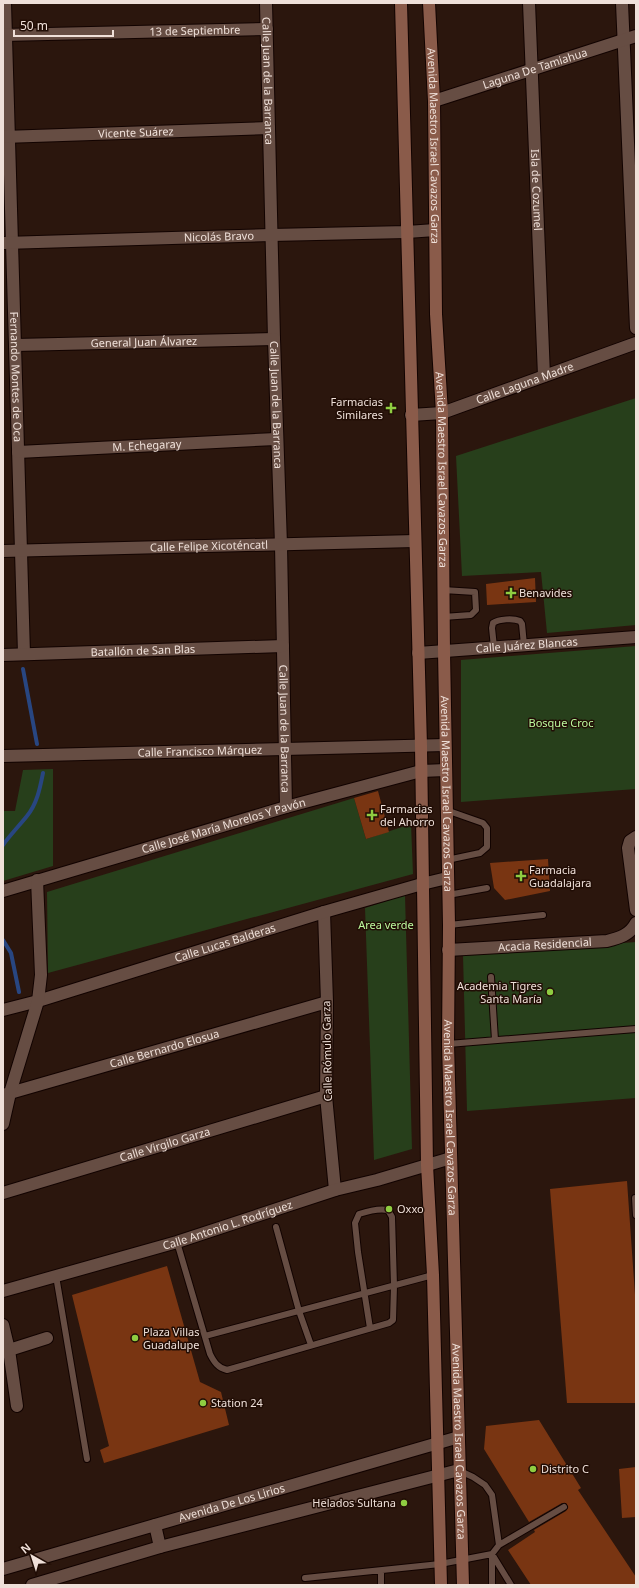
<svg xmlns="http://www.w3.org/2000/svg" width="639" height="1588" font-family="'Noto Sans',sans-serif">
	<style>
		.green { fill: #273f1b }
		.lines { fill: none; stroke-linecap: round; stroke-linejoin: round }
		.stream { stroke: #284681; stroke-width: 4 }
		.building { fill: #793512 }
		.service-casing { stroke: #120300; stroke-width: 8 }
		.minor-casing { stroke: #120300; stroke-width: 14 }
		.secondary-casing { stroke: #120300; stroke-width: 14 }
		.service { stroke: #664d43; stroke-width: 6 }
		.minor { stroke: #664d43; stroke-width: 12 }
		.secondary { stroke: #8a5b4a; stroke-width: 12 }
		.poi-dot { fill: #8fcd41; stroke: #210d05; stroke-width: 1.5 }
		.labels { text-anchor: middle; stroke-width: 3; stroke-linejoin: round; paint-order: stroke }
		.street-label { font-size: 11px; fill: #efe0d9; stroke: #210d05 }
		.poi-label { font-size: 11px; fill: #efe0d9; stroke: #210d05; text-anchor: start }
		.park-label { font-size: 11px; fill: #bbf99d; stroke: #210d05 }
	</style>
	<rect width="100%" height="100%" fill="#2b160d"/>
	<!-- green -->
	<path class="green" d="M636 398V625L547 633 541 572 462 576 456 456Z
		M636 646V789L461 802V660Z
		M53 769V866L3 881V811H15L23 770Z
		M354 798 366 839 411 824 413 874 48 973 47 892Z
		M405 895 412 1149 374 1160 365 908Z
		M636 942V1098L467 1111 463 955Z"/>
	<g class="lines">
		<!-- stream -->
		<path class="stream" d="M23 669 37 744
			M3 845C10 835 19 826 27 816 37 804 40 788 43 773
			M3 940 11 953 19 992"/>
	</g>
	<!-- building -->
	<path class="building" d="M535 578 536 602 487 605 486 584Z
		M378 791 389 832 366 839 354 798Z
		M548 859 550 891 505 900 494 888 490 863Z
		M627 1181 636 1309V1403H567L550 1189Z
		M167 1266 200 1382 221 1392 229 1425 104 1463 100 1450 109 1446 72 1295Z
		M539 1420 581 1488 578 1490 636 1577V1585H531L508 1550 535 1532 534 1530 566 1511 568 1507 566 1503H562L529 1522 484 1449 486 1426Z
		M636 1467V1517L622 1518 619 1469Z"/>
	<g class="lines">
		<defs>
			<path id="service" d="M443 590 475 592 476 610 471 615 443 617
				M494 647 492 628 493 623C499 619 513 618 520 621L522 624 524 645
				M446 810 483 823 487 828V847L480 853 447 860
				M448 895 487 888
				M449 925 543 915
				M491 977 495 1040
				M448 1044 636 1029
				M636 1198H635L636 1215
				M276 1227 299 1311 311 1345
				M177 1242 210 1354C214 1362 218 1368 227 1370L389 1323 393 1320 394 1286 392 1217 388 1210C379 1208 368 1211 359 1214L355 1223 358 1252 370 1328
				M56 1276 87 1459
				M205 1336 433 1275
				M460 1471 473 1477 485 1485 492 1495 499 1545 492 1554V1585
				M499 1545 564 1507
				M381 1571V1585
				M305 1578 440 1564 492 1554 511 1585"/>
			<g id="minor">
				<path id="s1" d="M5 3 24 654"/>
				<path id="s2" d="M266 3 274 339 281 545 286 807"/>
				<path id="s3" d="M529 3 544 376"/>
				<path d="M622 3 636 328"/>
				<path id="s4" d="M3 35 267 29"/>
				<path id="s5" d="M434 101 636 36"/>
				<path id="s6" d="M3 137 269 128"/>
				<path id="s7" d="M4 243 271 235 407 232 435 230"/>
				<path id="s8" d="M15 345 274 339"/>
				<path id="s9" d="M411 415 442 413 636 343"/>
				<path id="s10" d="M18 452 276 439"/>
				<path id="s11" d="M3 551 415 541"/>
				<path id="s12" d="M418 653 636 637"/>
				<path id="s13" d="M3 655 283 646"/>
				<path id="s14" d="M3 756 445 745"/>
				<path d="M636 837 630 841 628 848 636 910"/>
				<path id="s15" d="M3 891 286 807 421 771 446 770"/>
				<path d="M324 912 327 1002 326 1096 335 1190"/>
				<path id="s16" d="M448 950 607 941C619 938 630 935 636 923"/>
				<path id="s17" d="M3 1010 38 1001 324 912 422 884 447 878"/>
				<path id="s18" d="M3 1095 327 1002"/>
				<path d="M3 1124 10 1093 38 1001 41 975 37 880"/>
				<path id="s19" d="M3 1193 326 1096"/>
				<path id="s20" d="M3 1291 177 1242 335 1190 377 1180 451 1158"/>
				<path d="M3 1325 9 1350 17 1406"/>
				<path d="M3 1352 47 1338"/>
				<path d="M155 1525 160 1547"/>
				<path id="s21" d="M3 1569 459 1437"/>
				<path d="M32 1585 160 1547 459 1470"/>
			</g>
			<g id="secondary">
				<path d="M401 3 421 746 427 1165 433 1275 441 1585"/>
				<path id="s22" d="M429 3 434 101 436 314 442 413 444 651 449 925 448 1044 463 1585"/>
			</g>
		</defs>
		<!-- service casing -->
		<use href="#service" class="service-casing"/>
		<!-- minor casing -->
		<use href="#minor" class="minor-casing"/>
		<!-- secondary casing -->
		<use href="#secondary" class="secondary-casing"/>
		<!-- service -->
		<use href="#service" class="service"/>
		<!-- minor -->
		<use href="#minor" class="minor"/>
		<!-- secondary -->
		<use href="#secondary" class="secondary"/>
	</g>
	<!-- markers -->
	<g class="poi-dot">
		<path d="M389 402h4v4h4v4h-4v4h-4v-4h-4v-4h4z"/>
		<path d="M509 587h4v4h4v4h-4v4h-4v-4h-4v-4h4z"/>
		<path d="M370 809h4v4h4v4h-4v4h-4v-4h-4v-4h4z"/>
		<path d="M519 870h4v4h4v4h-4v4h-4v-4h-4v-4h4z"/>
		<circle cx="550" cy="992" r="4"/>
		<circle cx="389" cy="1209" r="4"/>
		<circle cx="135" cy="1338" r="4"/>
		<circle cx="203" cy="1403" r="4"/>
		<circle cx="533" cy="1469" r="4"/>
		<circle cx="404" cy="1503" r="4"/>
	</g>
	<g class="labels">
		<!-- street labels -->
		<g class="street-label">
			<text dy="4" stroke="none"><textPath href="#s4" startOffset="192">13 de Septiembre</textPath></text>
			<text dy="4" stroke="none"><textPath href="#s5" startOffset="106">Laguna De Tamiahua</textPath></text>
			<text dy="4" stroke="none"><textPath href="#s2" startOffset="78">Calle Juan de la Barranca</textPath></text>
			<text dy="4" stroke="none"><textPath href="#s6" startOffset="133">Vicente Suárez</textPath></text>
			<text dy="4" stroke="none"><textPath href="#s22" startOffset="143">Avenida Maestro Israel Cavazos Garza</textPath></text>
			<text dy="4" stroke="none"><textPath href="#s3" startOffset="187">Isla de Cozumel</textPath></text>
			<text dy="4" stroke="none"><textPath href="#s7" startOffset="215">Nicolás Bravo</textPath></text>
			<text dy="4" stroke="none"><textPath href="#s8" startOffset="129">General Juan Álvarez</textPath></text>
			<text dy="4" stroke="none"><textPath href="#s1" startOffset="374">Fernando Montes de Oca</textPath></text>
			<text dy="4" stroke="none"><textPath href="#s9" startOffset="119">Calle Laguna Madre</textPath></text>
			<text dy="4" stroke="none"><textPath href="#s2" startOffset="402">Calle Juan de la Barranca</textPath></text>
			<text dy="4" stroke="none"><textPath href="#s10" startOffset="129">M. Echegaray</textPath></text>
			<text dy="4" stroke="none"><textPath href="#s22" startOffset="467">Avenida Maestro Israel Cavazos Garza</textPath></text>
			<text dy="4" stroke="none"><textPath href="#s11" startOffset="206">Calle Felipe Xicoténcatl</textPath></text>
			<text dy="4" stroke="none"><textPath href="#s12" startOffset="109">Calle Juárez Blancas</textPath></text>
			<text dy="4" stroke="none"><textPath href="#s13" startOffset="140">Batallón de San Blas</textPath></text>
			<text dy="4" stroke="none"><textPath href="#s2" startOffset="726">Calle Juan de la Barranca</textPath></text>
			<text dy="4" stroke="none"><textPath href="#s14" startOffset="197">Calle Francisco Márquez</textPath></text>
			<text dy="4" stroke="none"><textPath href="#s22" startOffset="791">Avenida Maestro Israel Cavazos Garza</textPath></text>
			<text dy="4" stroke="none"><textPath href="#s15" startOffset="230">Calle José María Morelos Y Pavón</textPath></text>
			<text dy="4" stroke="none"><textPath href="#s17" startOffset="232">Calle Lucas Balderas</textPath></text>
			<text dy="4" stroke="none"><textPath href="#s16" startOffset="97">Acacia Residencial</textPath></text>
			<text dy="4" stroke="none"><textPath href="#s18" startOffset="168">Calle Bernardo Elosua</textPath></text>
			<text transform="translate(327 1051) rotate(-91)" y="4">Calle Rómulo Garza</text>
			<text dy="4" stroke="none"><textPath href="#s22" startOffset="1115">Avenida Maestro Israel Cavazos Garza</textPath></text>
			<text dy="4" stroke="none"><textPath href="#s19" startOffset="169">Calle Virgilo Garza</textPath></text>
			<text dy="4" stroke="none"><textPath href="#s20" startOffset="234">Calle Antonio L. Rodríguez</textPath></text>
			<text dy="4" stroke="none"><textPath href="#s22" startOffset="1439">Avenida Maestro Israel Cavazos Garza</textPath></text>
			<text dy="4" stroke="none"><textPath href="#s21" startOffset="238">Avenida De Los Lirios</textPath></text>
		</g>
		<!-- poi labels -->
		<g class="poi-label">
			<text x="383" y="406" text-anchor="end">Farmacias<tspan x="383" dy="13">Similares</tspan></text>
			<text x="519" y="597">Benavides</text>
			<text x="380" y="813">Farmacias<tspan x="380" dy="13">del Ahorro</tspan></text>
			<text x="529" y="874">Farmacia<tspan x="529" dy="13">Guadalajara</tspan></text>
			<text x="542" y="990" text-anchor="end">Academia Tigres<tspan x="542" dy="13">Santa María</tspan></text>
			<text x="397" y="1213">Oxxo</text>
			<text x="143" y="1336">Plaza Villas<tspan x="143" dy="13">Guadalupe</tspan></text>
			<text x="211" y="1407">Station 24</text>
			<text x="541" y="1473">Distrito C</text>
			<text x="396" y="1507" text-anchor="end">Helados Sultana</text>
		</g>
		<!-- park labels -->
		<g class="park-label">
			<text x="561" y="727">Bosque Croc</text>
			<text x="386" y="929">Area verde</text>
		</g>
	</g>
	<!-- border -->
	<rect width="639" height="1588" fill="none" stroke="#efe0d9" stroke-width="8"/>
	<!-- north arrow -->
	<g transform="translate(32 1556) rotate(321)" stroke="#210d05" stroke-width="3" paint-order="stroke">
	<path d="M0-3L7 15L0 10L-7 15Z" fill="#efe0d9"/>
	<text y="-6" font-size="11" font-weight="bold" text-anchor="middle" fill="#efe0d9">N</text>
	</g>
	<!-- scale -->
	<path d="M14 30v6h99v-6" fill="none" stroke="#efe0d9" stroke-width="2"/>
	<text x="20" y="30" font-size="12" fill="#efe0d9" stroke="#210d05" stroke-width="3" paint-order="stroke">50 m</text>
</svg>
